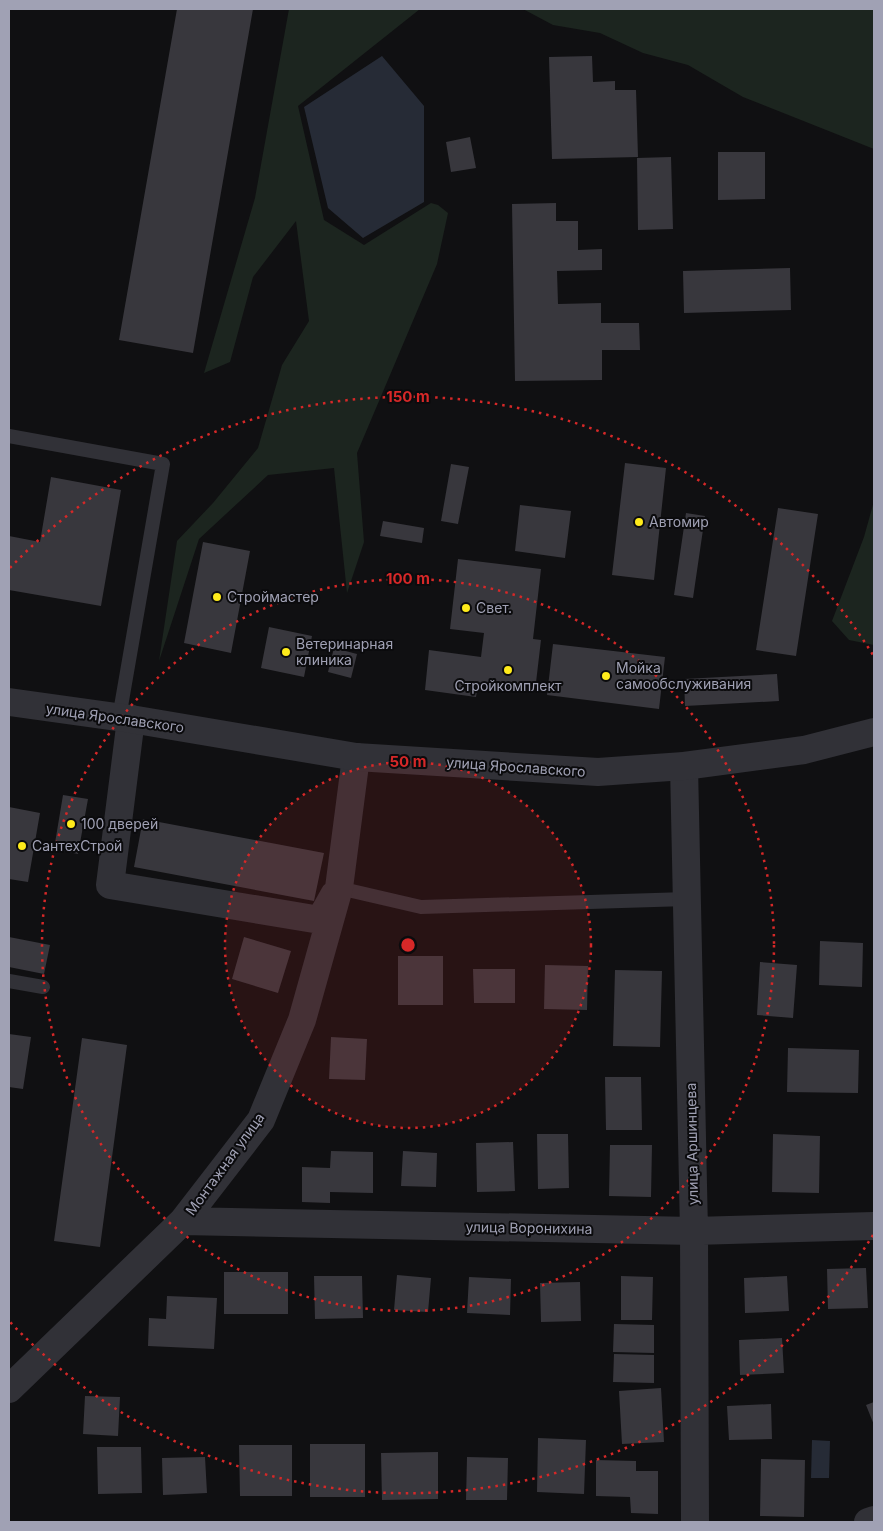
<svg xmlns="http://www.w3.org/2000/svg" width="883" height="1531" font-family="Inter,sans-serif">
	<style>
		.green { fill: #1c251f }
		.water { fill: #262b36 }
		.building { fill: #38373d }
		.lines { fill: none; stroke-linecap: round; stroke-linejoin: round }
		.service { stroke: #313137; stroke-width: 14 }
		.minor { stroke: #313137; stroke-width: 28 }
		.tertiary { stroke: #313137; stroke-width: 28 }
		.ring { fill: none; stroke: #d62828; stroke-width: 2.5; stroke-dasharray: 2.5 5 }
		.poi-dot { fill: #ffeb1b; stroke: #0b0b0d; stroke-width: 2 }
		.labels { text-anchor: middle; stroke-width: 4; stroke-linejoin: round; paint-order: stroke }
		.poi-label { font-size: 14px; fill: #a0a1b4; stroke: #0b0b0d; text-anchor: start }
		.street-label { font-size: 14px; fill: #a0a1b4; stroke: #0b0b0d }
		.centre { fill: #d62828; stroke: #0b0b0d; stroke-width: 2.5 }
		.ring-label { font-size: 15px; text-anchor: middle; font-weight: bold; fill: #d62828; stroke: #0b0b0d; stroke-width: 4; stroke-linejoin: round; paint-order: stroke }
	</style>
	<rect width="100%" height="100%" fill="#101012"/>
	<!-- green -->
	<path class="green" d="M289 9H420L298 106 324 220 364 245 431 203 438 205 448 213 437 264 357 453 364 542 347 593 334 468 268 475 199 539 159 661 177 541 213 503 258 448 282 365 309 321 296 221 253 277 230 362 204 373 255 198Z
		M523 9H874V149L743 97 688 65 643 53 600 33 553 25Z
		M874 501V645L849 640 832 621 864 537Z"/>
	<!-- water -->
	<path class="water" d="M382 56 424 106V202L363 238 328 208 304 107Z
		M812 1440 830 1441 829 1478H811Z"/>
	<!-- building -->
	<path class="building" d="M177 9H253L193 353 119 340Z
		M592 56 593 82 615 81V90H636L638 157 552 159 549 57Z
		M470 137 476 168 451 172 446 142Z
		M718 152H765V199L718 200Z
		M671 157 673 229 638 230 637 158Z
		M556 203V221H578V250L602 249V270L557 271 558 304 601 303V323H639L640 350H602V380L515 381 512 204Z
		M790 268 791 310 684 313 683 271Z
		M625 463 666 468 654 580 612 575Z
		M451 464 469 467 458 524 441 521Z
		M51 477 121 490 101 606 9 590V536L40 542Z
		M520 505 571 511 565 558 515 551Z
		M778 508 818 514 796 656 756 650Z
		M686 513 705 516 693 598 674 595Z
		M383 521 424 528 422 543 380 536Z
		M203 542 250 551 231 653 184 643Z
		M458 559 541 569 533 639 541 640 535 691 478 684 476 697 425 690 429 650 481 657 484 633 450 629Z
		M269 627 312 636 304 677 261 668Z
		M553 644 665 657 659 709 547 695Z
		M334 648 357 654 351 678 328 672Z
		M777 674 779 701 685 706 684 679Z
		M63 795 88 799 78 854 54 849Z
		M9 807 40 813 28 882 9 879Z
		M143 819 324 853 314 901 134 867Z
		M9 937 50 945 44 974 9 967Z
		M244 937 291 951 278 993 232 979Z
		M820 941 863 943 862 987 819 985Z
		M398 956H443V1005H398Z
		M760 962 797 965 793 1018 757 1015Z
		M545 965 588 966 587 1010 544 1009Z
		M473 969H515V1003H474Z
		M615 970 662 971 660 1047 613 1046Z
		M9 1034 31 1037 23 1089 9 1087Z
		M331 1037 367 1039 365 1080 329 1079Z
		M82 1038 127 1045 100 1247 54 1241Z
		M788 1048 859 1050 858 1093 787 1092Z
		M605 1077H641L642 1130H606Z
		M537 1134H568L569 1188 538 1189Z
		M773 1134 820 1136 819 1193 772 1192Z
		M513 1142 515 1191 477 1192 476 1143Z
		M610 1145H652L651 1197 609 1196Z
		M331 1151 373 1152V1193L330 1192V1203L302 1202V1167L330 1168Z
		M403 1151 437 1153 436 1187 401 1186Z
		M866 1268 868 1308 828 1309 827 1269Z
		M224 1272H288V1314H224Z
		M397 1275 431 1278 428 1312 394 1310Z
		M314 1276H362L363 1318 315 1319Z
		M621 1276 653 1277 652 1320H621Z
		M787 1276 789 1311 745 1313 744 1278Z
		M469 1277 511 1279 510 1315 467 1313Z
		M580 1282 581 1321 541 1322 540 1283Z
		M167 1296 217 1298 214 1349 148 1346 149 1318 166 1319Z
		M614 1324 654 1325V1353L613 1352Z
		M782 1338 784 1373 740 1375 739 1340Z
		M614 1354 654 1355V1383L613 1382Z
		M661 1388 664 1442 622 1444 619 1391Z
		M85 1396 120 1397 118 1436 83 1434Z
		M874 1402V1425L866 1405Z
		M771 1404 772 1439 729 1440 727 1406Z
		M538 1438 586 1440 584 1494 537 1492Z
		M310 1444H365V1497H310Z
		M239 1445H292V1496H240Z
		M97 1447H141L142 1493 98 1494Z
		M438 1452V1499L382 1500 381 1453Z
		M205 1457 207 1493 163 1495 162 1458Z
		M467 1457 508 1458 507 1500H466Z
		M761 1459 805 1460 804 1517 760 1516Z
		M596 1460 636 1461V1471H658V1514L631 1513 630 1497 596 1496Z"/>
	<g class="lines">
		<!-- service -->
		<path class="service" d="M9 436 163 464 119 718
			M339 888 421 907 687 899
			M9 981 43 987"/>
		<!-- minor -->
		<path class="minor" d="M131 719 110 885 320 920 334 895
			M684 766 694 1231 695 1522
			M183 1221 694 1231 874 1226
			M9 1389 183 1221 261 1120 302 1020 339 888 356 757
			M868 1522 874 1520"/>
		<!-- tertiary -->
		<path class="tertiary" d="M9 702 131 719 356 757 598 772 684 766 804 750 874 732"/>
	</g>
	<!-- distance rings -->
	<circle cx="408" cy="945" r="183" fill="#d62828" fill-opacity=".12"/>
	<g class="ring">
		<circle cx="408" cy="945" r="183"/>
		<circle cx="408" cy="945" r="366"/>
		<path d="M873 1235A548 548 0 0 1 10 1322M10 568A548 548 0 0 1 873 655"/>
	</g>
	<!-- markers -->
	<g class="poi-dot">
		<circle cx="639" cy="522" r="5"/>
		<circle cx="217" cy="597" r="5"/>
		<circle cx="466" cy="608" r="5"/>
		<circle cx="286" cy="652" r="5"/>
		<circle cx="508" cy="670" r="5"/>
		<circle cx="606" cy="676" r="5"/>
		<circle cx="71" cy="824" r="5"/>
		<circle cx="22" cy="846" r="5"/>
	</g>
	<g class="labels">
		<!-- poi labels -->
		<g class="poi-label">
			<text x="649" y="527">Автомир</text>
			<text x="227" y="602">Строймастер</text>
			<text x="476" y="613">Свет.</text>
			<text x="296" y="649">Ветеринарная<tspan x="296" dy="16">клиника</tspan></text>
			<text x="616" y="673">Мойка<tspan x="616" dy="16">самообслуживания</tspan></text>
			<text x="508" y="691" text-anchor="middle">Стройкомплект</text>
			<text x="81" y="829">100 дверей</text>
			<text x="32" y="851">СантехСтрой</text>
		</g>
		<!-- street labels -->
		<g class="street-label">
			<text transform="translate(115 718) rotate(8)" y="5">улица Ярославского</text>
			<text transform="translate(516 767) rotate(4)" y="5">улица Ярославского</text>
			<text transform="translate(692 1144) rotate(-91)" y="5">улица Аршинцева</text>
			<text transform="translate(225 1164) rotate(-54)" y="5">Монтажная улица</text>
			<text transform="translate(529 1228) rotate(1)" y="5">улица Воронихина</text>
		</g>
	</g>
	<circle cx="408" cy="945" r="8" class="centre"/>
	<g class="ring-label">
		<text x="408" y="402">150 m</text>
		<text x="408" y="584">100 m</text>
		<text x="408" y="767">50 m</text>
	</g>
	<!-- border -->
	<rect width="883" height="1531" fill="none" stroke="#a0a1b4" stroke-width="20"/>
</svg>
